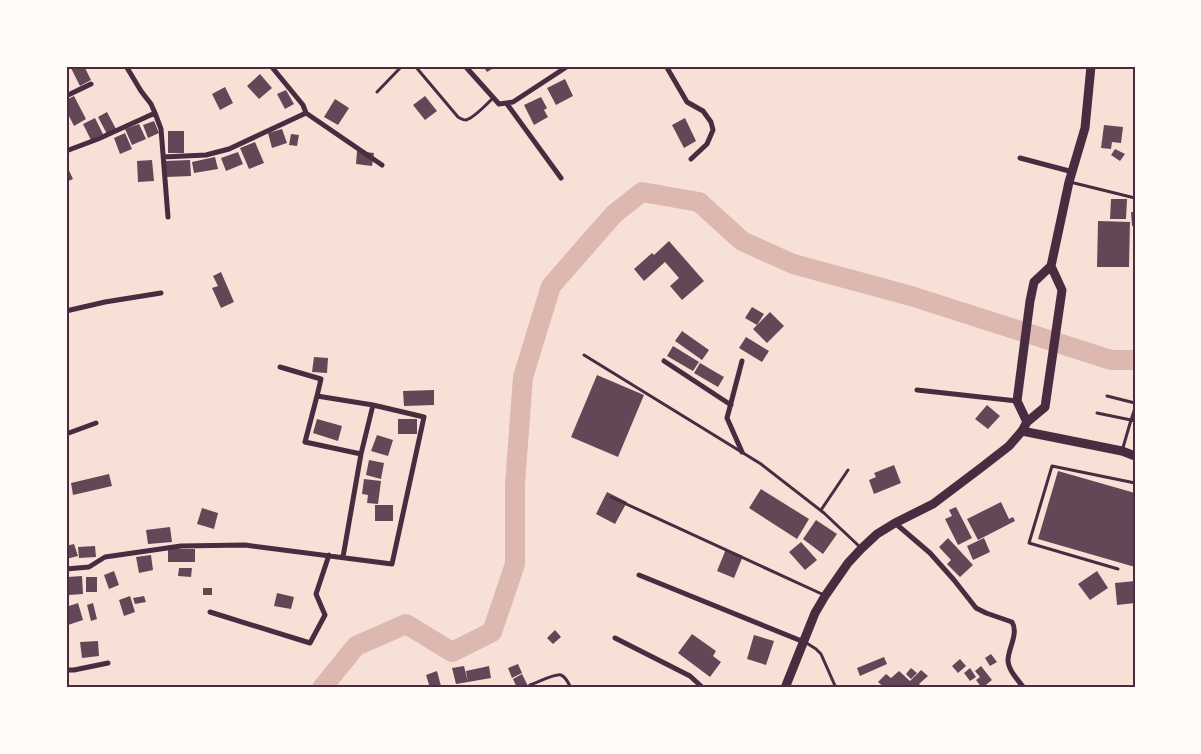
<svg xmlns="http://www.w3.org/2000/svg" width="1201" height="754" font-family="Figtree,sans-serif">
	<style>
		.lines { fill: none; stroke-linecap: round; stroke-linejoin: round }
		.river { stroke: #dcb8b0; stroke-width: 20 }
		.building { fill: #644757 }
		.service { stroke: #4a2c40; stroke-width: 3 }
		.minor { stroke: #4a2c40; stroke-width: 5 }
		.tertiary { stroke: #4a2c40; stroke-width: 9 }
		.secondary { stroke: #4a2c40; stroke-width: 9 }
		.neatline { fill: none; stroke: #4a2c40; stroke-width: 2 }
	</style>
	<rect width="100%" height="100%" fill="#f7e1d7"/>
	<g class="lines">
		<!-- river -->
		<path class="river" d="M322 688 356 646 406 624 452 652 492 632 515 564V484L523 377 551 286 614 214 642 192 699 202 742 241 793 264 911 296 1111 360H1135"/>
	</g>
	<!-- building -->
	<path class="building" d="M70 66H84L91 80 80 86Z
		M483 66H497L487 72Z
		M260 74 272 88 259 99 247 86Z
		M565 79 573 96 556 105 547 88Z
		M225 87 233 103 220 110 212 94Z
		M286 90 294 104 285 109 277 94Z
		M74 96 86 119 74 126 66 110V100Z
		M425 96 437 111 425 120 413 105Z
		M541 97 547 108 544 110 548 117 534 125 524 105Z
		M335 99 349 108 338 125 324 117Z
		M107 112 116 129 107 134 98 117Z
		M95 118 103 134 91 140 83 124Z
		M685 118 696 141 684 148 672 125Z
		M154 121 159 133 148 138 143 125Z
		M139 124 146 139 132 145 125 129Z
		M1104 125 1123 127 1121 143 1112 142 1111 149 1101 148Z
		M282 129 287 143 272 148 268 133Z
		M168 131H184V153H168Z
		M125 133 132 149 120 154 114 138Z
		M291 134 299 135 297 146 289 145Z
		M255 142 264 163 249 169 240 148Z
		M1115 149 1125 154 1120 161 1111 155Z
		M357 151 374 153 372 166 356 164Z
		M238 152 243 164 226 171 221 158Z
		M215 157 218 169 194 173 192 162Z
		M152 160 154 181 138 182 137 161Z
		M190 160 191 176 166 177 165 161Z
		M66 164 73 179 66 182Z
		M1111 199H1127L1126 219H1110Z
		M1131 212H1135V226H1132Z
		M1098 221 1130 222 1129 267H1097Z
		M669 241 704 281 682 300 670 286 679 278 665 262 644 281 634 269 652 253 654 255Z
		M221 272 234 302 221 308 212 288 218 286 213 276Z
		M752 307 764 314 757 325 745 318Z
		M770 312 784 326 767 343 753 329Z
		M682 331 709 350 702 360 675 341Z
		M746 337 769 351 762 362 739 348Z
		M673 346 699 362 693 371 667 356Z
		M314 357 328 358 327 373 312 372Z
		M700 363 724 377 718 387 694 373Z
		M597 375 644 395 618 457 571 437Z
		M434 390V405L404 406 403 391Z
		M987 405 1000 416 988 429 975 419Z
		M317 419 342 426 338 441 313 433Z
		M398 419H417V434H398Z
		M377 435 393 440 388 456 371 451Z
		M369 460 384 463 381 479 366 475Z
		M894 465 901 483 874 494 869 480 876 477 874 473Z
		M1058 471 1135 493V567L1038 539Z
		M109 474 112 486 73 495 71 483Z
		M364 479 381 481 378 504 367 503 368 495 362 494Z
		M761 489 809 519 797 539 749 508Z
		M607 492 627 502 615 524 596 514Z
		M1001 502 1009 519 1013 517 1015 521 978 540 967 519Z
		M375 505H393V521H375Z
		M956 507 972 538 958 545 945 519 952 516 949 510Z
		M202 508 218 513 214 529 197 524Z
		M816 520 837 534 823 554 803 539Z
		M170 527 172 542 148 544 146 530Z
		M948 538 973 565 960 577 947 564 951 560 939 547Z
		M984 538 990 552 973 560 967 546Z
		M801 542 817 560 805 570 789 552Z
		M74 544 78 556 66 559V546Z
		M95 546 96 557 79 558 78 547Z
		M168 549H195V562H168Z
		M726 549 743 556 734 578 717 571Z
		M151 555 153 570 139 573 136 557Z
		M179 568H192L191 577 178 576Z
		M114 571 119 585 109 589 104 575Z
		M1097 571 1108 588 1090 600 1078 584Z
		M82 576 83 594 69 595 68 577Z
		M86 577H97V592H86Z
		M1135 581V603L1117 605 1115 583Z
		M203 588H212V595H203Z
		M277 593 294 597 291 609 274 606Z
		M130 596 135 612 124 616 119 600Z
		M144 596 146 602 135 604 133 598Z
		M78 603 83 620 68 625 66 620V607Z
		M93 603 97 619 91 621 87 605Z
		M555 630 561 637 553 644 547 638Z
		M692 634 716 651 713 656 721 662 710 677 678 653Z
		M754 635 774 641 766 665 747 659Z
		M98 641 99 656 82 658 80 642Z
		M991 654 997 662 990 666 985 658Z
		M884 657 887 664 860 676 857 668Z
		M960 659 966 666 958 673 952 666Z
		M518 664 522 673 512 678 508 668Z
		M464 666 468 682 456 684 452 668Z
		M489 666 491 678 468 682 466 671Z
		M981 666 992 680 982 688 976 680 980 677 975 671Z
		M911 668 917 673 911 679 906 674Z
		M970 668 976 677 970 681 964 673Z
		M921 670 928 676 919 684 923 688H885L878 682 886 674 891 678 899 671 910 681Z
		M437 671 441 686 430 688 426 675Z
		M522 674 529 688H517L513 679Z"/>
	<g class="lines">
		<!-- service -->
		<path class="service" d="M415 66 458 117C462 119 462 120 466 120 474 118 487 104 493 98
			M377 92 402 66
			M1070 182 1135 198
			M584 355 761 464 824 513 860 547
			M1107 396 1135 403
			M1097 413 1131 420 1135 408
			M1122 451 1131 420 1135 421
			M611 497 824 595
			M821 510 848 470
			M1118 569 1029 543 1052 466 1135 483
			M805 642 816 649 821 654 836 688
			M530 685C537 683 555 673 561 675 566 677 569 684 571 688"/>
		<!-- minor -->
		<path class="minor" d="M126 66 141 91 151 104 155 113 161 129 168 217
			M271 66 303 105 306 113 382 165
			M465 66 499 104 513 102 568 66
			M666 66 687 102 703 111 711 122 713 130 707 144 691 159
			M66 96 91 84
			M507 104 561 178
			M66 151 98 139 155 113
			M163 157 206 155 229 149 306 113
			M1020 158 1073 172
			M66 311 105 302 161 293
			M664 361 731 405
			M280 367 321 379 317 396
			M917 390 1017 401
			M66 434 96 423
			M742 452 727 418 742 361
			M895 523 930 553 954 580 976 608 986 613 1012 622C1019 633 1008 649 1008 660 1008 670 1018 680 1024 688
			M343 557 361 454
			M66 569 89 567 105 557 181 546 245 545 392 564 424 417 373 405 317 396 305 442 361 454 373 405
			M639 575 804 642
			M210 612 310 643 325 615 316 594 329 555
			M615 638 690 676 703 688
			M66 670H74L108 663"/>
		<!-- tertiary -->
		<path class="tertiary" d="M1022 431 1122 451 1135 456"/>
		<!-- secondary -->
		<path class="secondary" d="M1027 422 1017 401 1030 301 1034 282 1051 266
			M785 688 815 613 825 596 848 563 861 549 877 534 895 523 933 504 982 467 1009 446 1022 431 1027 422 1045 407 1062 290 1051 266 1069 182 1085 128 1091 66"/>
	</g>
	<!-- border -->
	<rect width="1201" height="754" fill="none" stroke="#fffaf5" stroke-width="135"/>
	<rect x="68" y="68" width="1066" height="618" class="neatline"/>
</svg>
